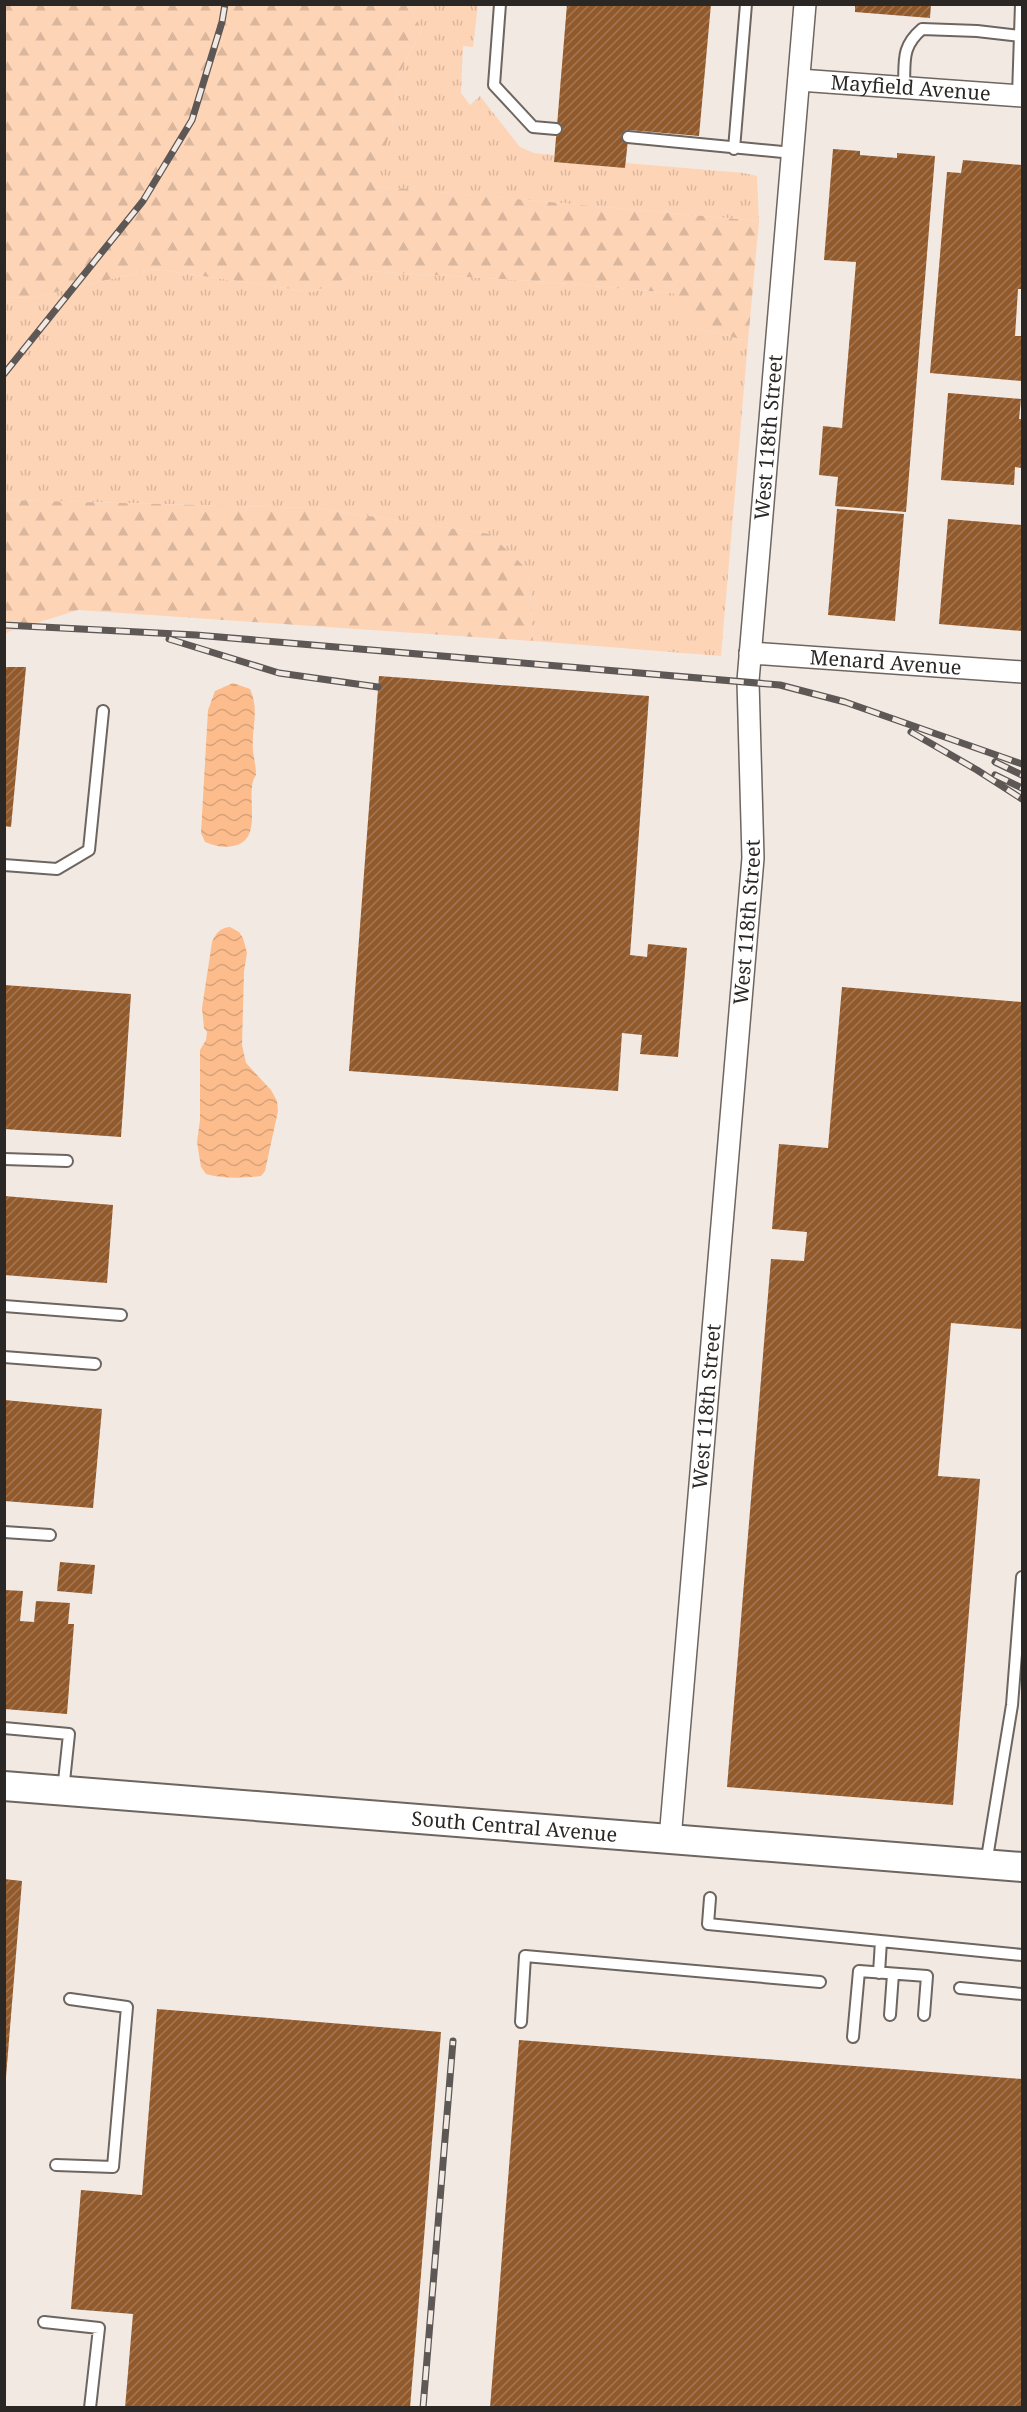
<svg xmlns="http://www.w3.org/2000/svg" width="1027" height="2412" font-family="'Noto Serif',serif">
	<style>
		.grass { fill: url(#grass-tufts) }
		.forest { fill: url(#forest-firs) }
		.water { fill: url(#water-waves) }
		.building { fill: url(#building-hatch) }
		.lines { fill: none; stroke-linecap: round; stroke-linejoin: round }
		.lane-casing { stroke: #6d655f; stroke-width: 14 }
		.street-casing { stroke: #6d655f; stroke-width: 24 }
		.secondary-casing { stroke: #6d655f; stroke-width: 32 }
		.lane { stroke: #fff; stroke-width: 10 }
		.street { stroke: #fff; stroke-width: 21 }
		.secondary { stroke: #fff; stroke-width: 28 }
		.rail-casing { stroke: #5d5855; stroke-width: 7 }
		.rail { stroke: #f3e9e3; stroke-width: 4.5; stroke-dasharray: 14; stroke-linecap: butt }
		.labels { text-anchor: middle; stroke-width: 6; stroke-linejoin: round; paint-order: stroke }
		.street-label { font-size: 20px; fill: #2b2725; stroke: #f3e9e3 }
	</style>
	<defs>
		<pattern id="grass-tufts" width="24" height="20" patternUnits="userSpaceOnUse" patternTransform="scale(1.5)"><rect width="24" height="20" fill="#fed4b6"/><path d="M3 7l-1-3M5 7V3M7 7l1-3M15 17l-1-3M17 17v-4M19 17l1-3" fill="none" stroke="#dab69c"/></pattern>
		<pattern id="forest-firs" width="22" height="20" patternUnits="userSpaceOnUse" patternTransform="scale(1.5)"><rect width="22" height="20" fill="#fed4b6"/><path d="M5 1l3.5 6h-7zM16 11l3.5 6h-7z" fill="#dab69c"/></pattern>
		<pattern id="water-waves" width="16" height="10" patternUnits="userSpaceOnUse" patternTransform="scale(1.5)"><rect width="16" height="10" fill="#fcbc8c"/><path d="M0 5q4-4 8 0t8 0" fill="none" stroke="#d8a279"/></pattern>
		<pattern id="building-hatch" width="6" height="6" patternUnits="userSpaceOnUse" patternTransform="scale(1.5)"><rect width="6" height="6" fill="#925a2b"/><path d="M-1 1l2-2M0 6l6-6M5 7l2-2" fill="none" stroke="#a07857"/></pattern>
	</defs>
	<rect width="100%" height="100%" fill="#f3e9e3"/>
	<!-- grass -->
	<path class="grass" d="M408 5H478L473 47 463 46 461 93 470 105 480 96 520 147 534 153 554 155V162L625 168 626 163 744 173 757 176 759 221 373 186 392 125 398 76 422 30Z
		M154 269 312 292 366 271 535 281 674 293 700 329 748 341 721 656 533 641 529 571 490 534 314 508 5 500 4 297 31 298Z"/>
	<!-- forest -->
	<path class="forest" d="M4 5H408L422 30 398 76 392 125 374 186 759 221 748 341 700 329 673 293 535 281 366 271 312 292 154 269 31 298 5 297Z
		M5 500 314 508 490 534 529 571 533 641 78 610 5 633Z"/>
	<!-- water -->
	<path class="water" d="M233 683 250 689C260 712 251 728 253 751 254 759 256 766 256 775 243 793 266 840 233 846 223 848 215 846 205 842L201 833 208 710 215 691Z
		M230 927 239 932 243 938 247 953 244 971 242 1045 246 1063 271 1090 277 1101 278 1111 265 1171 261 1176C244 1178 223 1179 206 1174L201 1167 197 1142 200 1120V1050L206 1040 207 1032 204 1028 202 1008 212 942C216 933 220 928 230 927Z"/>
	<!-- building -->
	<path class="building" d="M567 4H711L699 136 629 130 625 168 554 162Z
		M855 4H931L930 18 855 12Z
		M833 149 860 151V155L897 158V153L935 156 906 512 835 506 838 477 819 475 823 426 842 428 856 262 824 260Z
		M963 160 1022 165V289H1018L1015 336H1022V381L930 373 947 172 961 173Z
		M948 393 1021 399 1019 419H1022V468L1015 467 1014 485 941 480Z
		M837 509 904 514 895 621 828 615Z
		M948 519 1022 525V631L939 624Z
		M4 667H26L11 827 4 826Z
		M379 676 649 696 630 955 647 957 648 944 687 948 678 1057 640 1054 642 1035 622 1033 618 1091 349 1071Z
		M4 985 131 994 121 1137 4 1129Z
		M842 987 1022 1002V1329L951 1323 938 1476 980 1479 953 1805 727 1787 771 1259 804 1261 807 1232 772 1229 779 1144 828 1148Z
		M4 1196 113 1205 107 1283 4 1275Z
		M4 1400 102 1409 93 1508 4 1501Z
		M60 1562 95 1565 92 1594 57 1591Z
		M4 1590 23 1591 20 1621 34 1622 36 1601 70 1603 68 1624H74L67 1714 4 1709Z
		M4 1879 22 1881 6 2077H4Z
		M157 2009 441 2032 410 2408H125L133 2314 71 2309 81 2190 142 2195Z
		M519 2040 1022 2079V2408H490Z"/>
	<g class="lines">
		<defs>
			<path id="lane" d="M500 4 494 85 533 127 556 129
				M904 87C905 61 901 47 922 29L977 31 1020 36
				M1018 96 1021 4
				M628 137 793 153
				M734 149 746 4
				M4 865 57 869 89 850 103 711
				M4 1159 67 1161
				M4 1306 121 1315
				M4 1357 95 1364
				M4 1532 50 1535
				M4 1728 69 1734 63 1791
				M986 1864 1012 1705 1022 1577
				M710 1898 708 1924 1022 1955
				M879 1973 881 1941
				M960 1988 1022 1994
				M890 2015 893 1974
				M521 2022 525 1956 820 1982
				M853 2037 859 1971 927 1976 924 2015
				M56 2165 113 2167 127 2007 70 1999
				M44 2322 99 2328 90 2408"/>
			<g id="street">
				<path id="s1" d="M799 80 1022 96"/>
				<path id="s2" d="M750 653 1022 672"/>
				<path id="s3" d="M670 1839 753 858 748 681 805 4"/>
			</g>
			<g id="secondary">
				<path id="s4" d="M4 1786 1022 1867"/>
			</g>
		</defs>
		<!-- lane casing -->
		<use href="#lane" class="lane-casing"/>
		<!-- street casing -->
		<use href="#street" class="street-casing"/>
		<!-- secondary casing -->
		<use href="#secondary" class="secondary-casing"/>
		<!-- lane -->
		<use href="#lane" class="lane"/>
		<!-- street -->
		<use href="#street" class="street"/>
		<!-- secondary -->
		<use href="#secondary" class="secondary"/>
		<defs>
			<path id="rail" d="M4 374 143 201 192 120 222 22 225 4
				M4 625 196 635 780 685 845 702 1022 764
				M169 639 279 673 378 687
				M911 732 977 770 1022 799
				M995 762 1022 775
				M995 775 1022 788
				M423 2408 453 2041"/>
		</defs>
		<!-- rail casing -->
		<use href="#rail" class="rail-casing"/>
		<!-- rail -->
		<use href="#rail" class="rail"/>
	</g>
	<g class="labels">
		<!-- street labels -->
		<g class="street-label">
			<text dy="7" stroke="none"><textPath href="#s1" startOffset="112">Mayfield Avenue</textPath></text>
			<text dy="7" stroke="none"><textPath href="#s3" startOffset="1406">West 118th Street</textPath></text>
			<text dy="7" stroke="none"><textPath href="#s2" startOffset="136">Menard Avenue</textPath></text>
			<text dy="7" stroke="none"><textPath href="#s3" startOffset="920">West 118th Street</textPath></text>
			<text dy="7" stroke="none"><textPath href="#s3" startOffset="434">West 118th Street</textPath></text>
			<text dy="7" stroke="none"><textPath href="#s4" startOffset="512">South Central Avenue</textPath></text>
		</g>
	</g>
	<!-- border -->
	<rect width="1027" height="2412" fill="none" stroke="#2b2725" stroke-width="12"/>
</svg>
